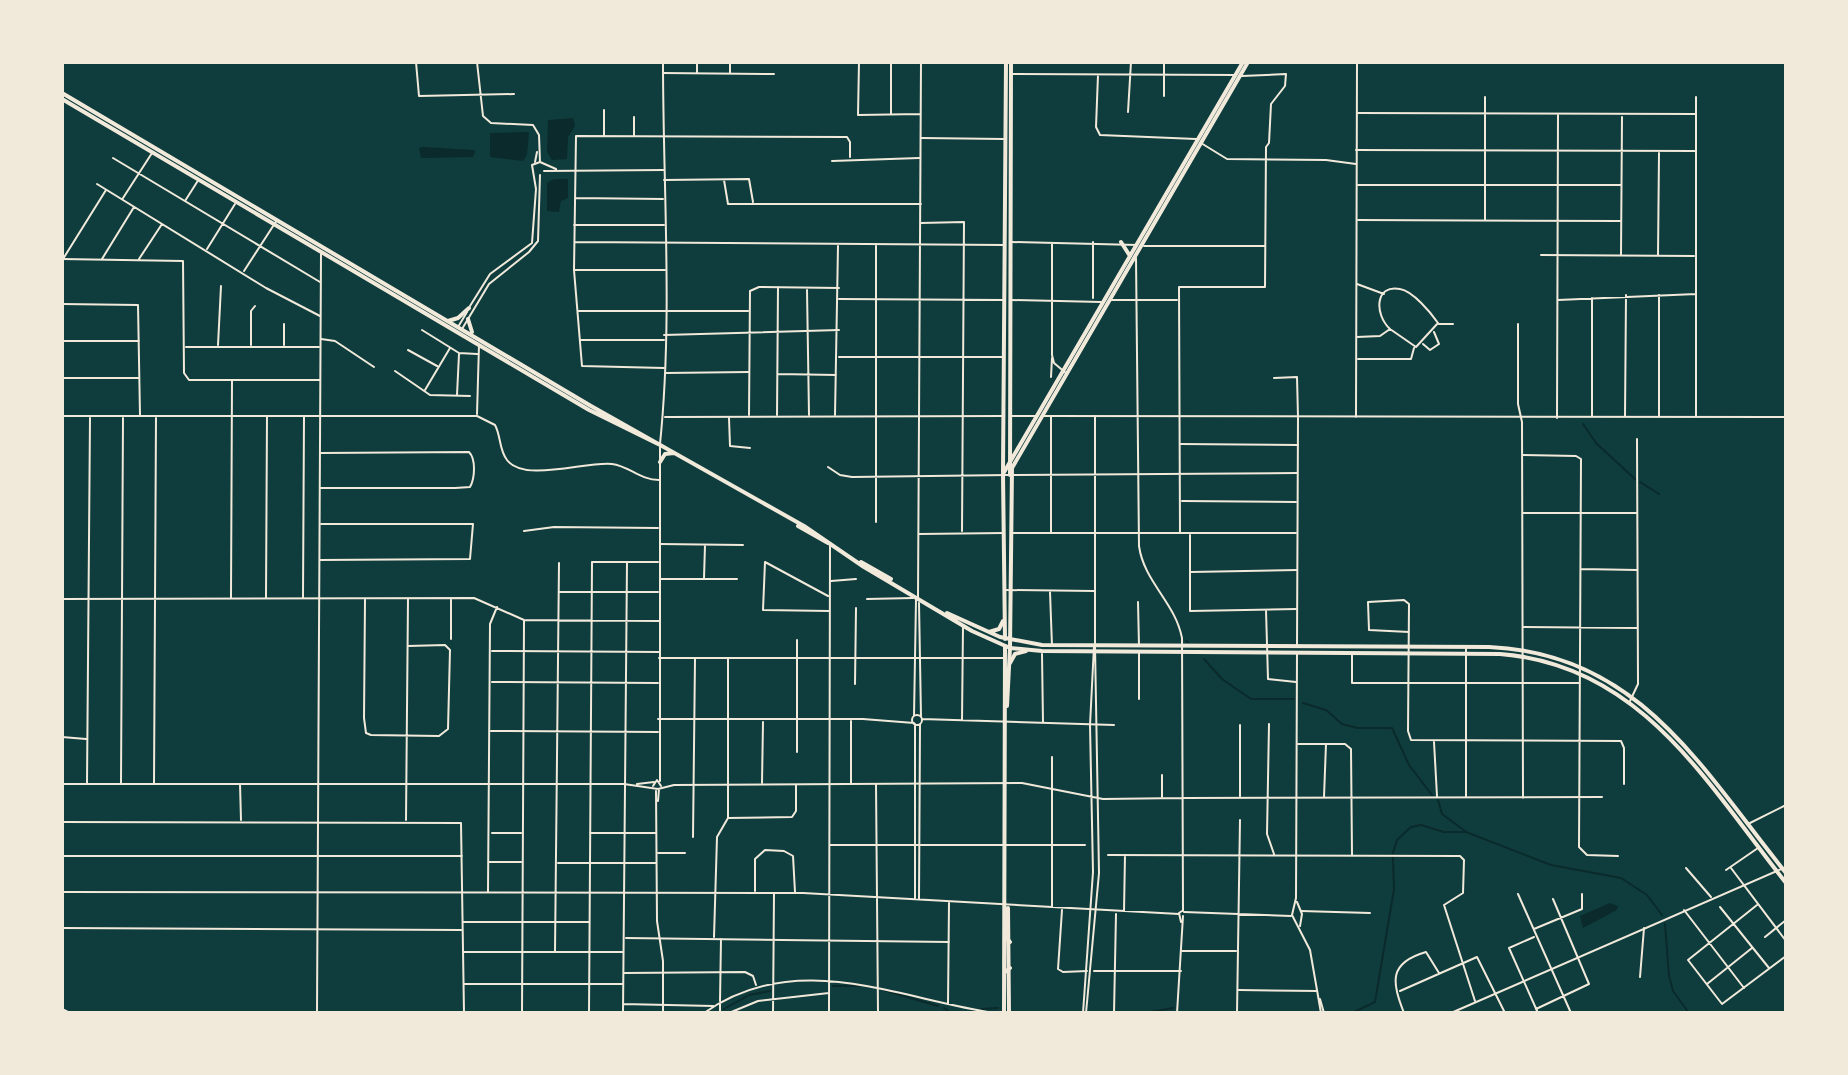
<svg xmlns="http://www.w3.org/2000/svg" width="1848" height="1075" font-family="Roboto,sans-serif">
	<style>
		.water { fill: #0a2a2b }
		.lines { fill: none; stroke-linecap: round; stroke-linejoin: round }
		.stream { stroke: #0a2a2b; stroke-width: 2 }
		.minor { stroke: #f1e9da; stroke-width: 2 }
		.tertiary { stroke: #f1e9da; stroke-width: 2 }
		.primary { stroke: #f1e9da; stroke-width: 4 }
		.trunk { stroke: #f1e9da; stroke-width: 4 }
	</style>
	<rect width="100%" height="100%" fill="#0f3d3e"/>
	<!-- water -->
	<path class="water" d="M573 118 575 126 568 137 567 159 552 160 547 152 548 120Z
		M529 132 527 155 523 161 490 157V133Z
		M422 147 474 150 475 152 473 157 421 158 419 148Z
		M554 179H568V198L561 201 559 212 547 211V183Z
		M1610 903 1618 906 1617 910 1583 928 1580 916Z"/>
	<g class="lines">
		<!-- stream -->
		<path class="stream" d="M1583 424 1596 443 1635 479
			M1640 482 1659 494
			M1186 641 1188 642
			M1204 659 1222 679 1251 699H1294
			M1303 703 1326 710 1342 724 1357 728H1392L1409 765 1432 795
			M1438 800 1442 814 1465 831
			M1393 853 1397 840 1411 827 1421 825 1444 832H1466L1551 865 1621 878 1647 895 1662 915
			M1665 924 1669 976 1673 991 1689 1013
			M833 986H860
			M883 990 938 1006
			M944 1008 951 1013
			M724 1009 749 995 770 991
			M981 1009 998 1008
			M1145 1013 1173 1008
			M1352 1013 1375 1002 1394 889 1393 858"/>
		<!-- minor -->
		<path class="minor" d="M416 62 419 96 514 94
			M477 62 483 116 491 123 533 125 539 135 540 162
			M697 62V72
			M730 62V72
			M859 62 858 115 920 114
			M663 73 774 74
			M1011 74 1236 75
			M1098 75 1096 127 1100 135 1196 139
			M1164 96V62
			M1696 97V416
			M1128 112 1131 62
			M891 113V62
			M1358 113 1696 114
			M634 117V135
			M604 135V110
			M922 138 1004 139
			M1201 143 1227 159 1326 160 1356 164
			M1356 150 1695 151
			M113 158 320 282
			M832 161 919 158
			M535 162 537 152
			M664 180 749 179 753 202
			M724 180 728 204H921
			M97 184 266 288 320 316
			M1358 185H1621
			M123 198 152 153
			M575 198 663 199
			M185 201 199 179
			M1485 219V97
			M1358 220 1621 221
			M921 223 964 222 962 531
			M574 225H664
			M575 242 1004 245
			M1012 242 1137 245
			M1052 243V355L1054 363 1067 374
			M1144 246H1265
			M207 249 235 204
			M1621 254 1622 117
			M1541 255 1694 256
			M1658 255 1659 153
			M62 259 183 261 184 373 189 380H320
			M63 259 106 190
			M102 259 134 207
			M139 259 162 224
			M574 270H665
			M244 271 277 220
			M1357 284 1384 294
			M807 290 809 415
			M1093 298V242
			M839 299 1004 300
			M1012 300 1101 302
			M1111 300H1177
			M1558 300 1696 294
			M62 304 138 305 140 415
			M579 311H748
			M1439 324H1453
			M1518 324V404L1522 422 1523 798
			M422 330 459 353 477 354
			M664 335 839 330
			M1357 337 1380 336 1390 329 1416 347 1438 323C1431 313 1413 291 1400 289 1375 284 1374 314 1390 329
			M321 339 335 341 374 367
			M581 340H664
			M62 341H139
			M1423 344 1430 350 1439 344 1434 332
			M218 345 221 286
			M251 345V311L255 306
			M284 345V324
			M186 347H319
			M408 350 437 366
			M839 357H1003
			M1358 359H1411L1414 348
			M664 368 582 366 574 270 576 136 847 137 850 142V157
			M395 371 430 395 470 396
			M666 373 748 372
			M778 374 836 375
			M1051 377 1052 358
			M62 378H138
			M1274 378 1297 377 1298 417
			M425 390 450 348
			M457 395 459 354
			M477 414 479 345
			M749 415 750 291 759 287 839 288
			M777 415 778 287
			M835 415 838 246
			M1592 416V298
			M1625 416 1626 295
			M1659 416V295
			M729 418 730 446 750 448
			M1557 418 1558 115
			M1181 444 1298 445
			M1522 455 1576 456 1581 459 1579 847 1587 855 1618 856
			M828 467 840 475 852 477 1008 475
			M1014 475 1297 473
			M320 488H455L470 487C475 478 476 459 469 452L321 453
			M1182 501 1296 502
			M1523 513H1637
			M876 522V244
			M524 531 554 527 658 528
			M1051 532V416
			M1011 533H1296
			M1180 533 1179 287H1265L1266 147 1269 143 1271 104 1285 86 1286 74 1242 76
			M919 534 1004 533
			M1190 535V611L1296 609
			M660 544 743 545
			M320 560 470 559 473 524H321
			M1581 569 1637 570
			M1191 572 1297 570
			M704 578 705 545
			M660 579H737
			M831 581 856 579
			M1005 590 1094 591
			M560 592H658
			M1050 592 1052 646
			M828 596 765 562 763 610 829 611
			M231 597 232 381
			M266 597 267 416
			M303 597 304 416
			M918 597 921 62
			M62 599 474 598 524 620 659 621
			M867 599 913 598
			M365 600 364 718 366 733 371 735 439 736 448 729 450 650 445 645 408 646
			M451 600V639
			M1138 602 1139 646
			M919 603 921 717
			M1266 610 1268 679 1296 682
			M1523 627 1637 628
			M1409 632 1369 630 1368 602 1404 600 1409 604 1408 731 1411 740 1621 741 1624 748V784
			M797 640V752
			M1095 644V416
			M1466 647V796
			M492 651 659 652
			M1352 653V683H1579
			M1042 654 1043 723
			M659 658H1004
			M492 682 658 683
			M855 684 856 608
			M1139 699V652
			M1630 701 1638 684 1637 439
			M912 720a5 5 0 1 1 10 0a5 5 0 1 1-10 0Z
			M914 716 916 600
			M658 719H863L914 723
			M922 719 1114 725
			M962 720 963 626
			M851 721V783
			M915 724V898
			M1269 724 1267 834 1274 854
			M491 731 658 732
			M62 737 86 739
			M1434 742 1437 796
			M1298 744H1345L1351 749 1352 855
			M1052 757V907
			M1162 775V797
			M87 783 90 418
			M121 783 123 418
			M762 783 763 722
			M154 784 156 418
			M240 784 241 820
			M876 784 878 1013
			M1240 796V725
			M1324 797 1326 744
			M1183 798 1602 797
			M728 818 792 817 796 811V785
			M406 820 408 599
			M62 822 461 823 464 1013
			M1748 824 1786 805
			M492 833H521
			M590 833H656
			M693 837 695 659
			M830 845H1085
			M658 853H685
			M1108 855 1460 856 1464 860 1463 893 1444 905 1475 1001
			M62 856H462
			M489 862H521
			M558 863H656
			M1686 868 1711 897
			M1731 868 1786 941
			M1726 870 1758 848
			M488 891 490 624 497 607
			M755 891V859L765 850 784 851 793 856 795 892
			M62 892 803 893 1179 914
			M1518 894 1571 1013
			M919 899 920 724
			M1757 905 1688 960 1722 1004 1786 956
			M1720 907 1769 968
			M1062 910 1058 969 1063 972 1087 971
			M1684 910 1744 988
			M1124 911 1125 855
			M1301 911 1370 913
			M1184 912 1291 916
			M463 922H589
			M62 928 461 930
			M1534 929 1582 909V894
			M714 937 717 837 728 818V659
			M1534 937 1509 948 1538 1013
			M1765 937 1786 920
			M626 938 949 942
			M1182 951H1236
			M464 952H622
			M555 952 559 563
			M1094 971H1181
			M625 973 745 972 753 976 756 985
			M1640 977 1644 928
			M465 984H622
			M1707 984 1752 948
			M1239 990 1317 991
			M1400 991 1477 957 1505 1013
			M720 1001 721 939
			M720 1003V1013
			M623 1004 713 1006
			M948 1004 949 903
			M62 1009 70 1013
			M1536 1009 1589 984 1553 899
			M522 1013 524 621
			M589 1013 592 562H658
			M623 1013 627 562
			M704 1013C797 948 895 998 994 1013
			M729 1013 758 1001 829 993
			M773 1013 774 894
			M829 1013 830 546
			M1114 1013 1116 914
			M1237 1013 1240 820
			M1404 1013C1392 982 1388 963 1426 952L1439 973"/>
		<!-- tertiary -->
		<path class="tertiary" d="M544 171 663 170
			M1136 258 1139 546C1144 582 1175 602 1182 638L1183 911
			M470 306 490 274 532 243 536 189 532 165 540 162 556 169
			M458 327 467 312
			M462 329 489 284 529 252 538 241 540 175
			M62 416H477L495 425C501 436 499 450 507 460 525 483 586 461 612 464 629 466 640 480 659 480
			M1011 416H1037
			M1043 416 1786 417
			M665 417 1003 416
			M1356 417 1357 62
			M1297 646 1298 417
			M1297 653 1296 898 1292 915 1310 950 1321 1013
			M660 781V444C673 318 663 189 663 62
			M62 784H624L658 789 674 785 1022 783 1103 799 1182 798
			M637 784 654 782
			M653 786 657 780 661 786
			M656 791 657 921 663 961V1013
			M658 801 659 789
			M1297 902 1302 914 1300 926
			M1181 922 1179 913 1182 911
			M1320 999 1324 1013
			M317 1013 321 254
			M1083 1013 1093 872 1090 725 1094 646
			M1086 1013 1099 873 1095 646
			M1177 1013 1183 916
			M1451 1013 1786 867"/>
		<!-- primary -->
		<path class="primary" d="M1003 472 1006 62
			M1010 475 1011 62
			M1007 706 1010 648
			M1008 908 1009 1013
			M1004 1013 1005 646"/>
		<!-- trunk -->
		<path class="trunk" d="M62 93 591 406 804 526 864 567 972 631 1010 648 1042 651 1500 654C1641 665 1706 782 1786 883
			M62 99 589 410 658 444
			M1121 242 1130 256
			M468 319 472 332
			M448 321 458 318 469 308
			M660 462 665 454 674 453
			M798 526 828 543
			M861 562 891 579
			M947 613 1000 637 1042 645 1489 647C1639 653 1702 769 1786 873
			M989 632 999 629 1003 621
			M1005 639 1003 474 1243 62
			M1010 648 1012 468 1248 62
			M1010 663 1015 654 1026 651
			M1005 936 1010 942
			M1005 972 1010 968"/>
	</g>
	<!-- border -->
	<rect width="1848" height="1075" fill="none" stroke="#f1e9da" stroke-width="128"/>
</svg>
